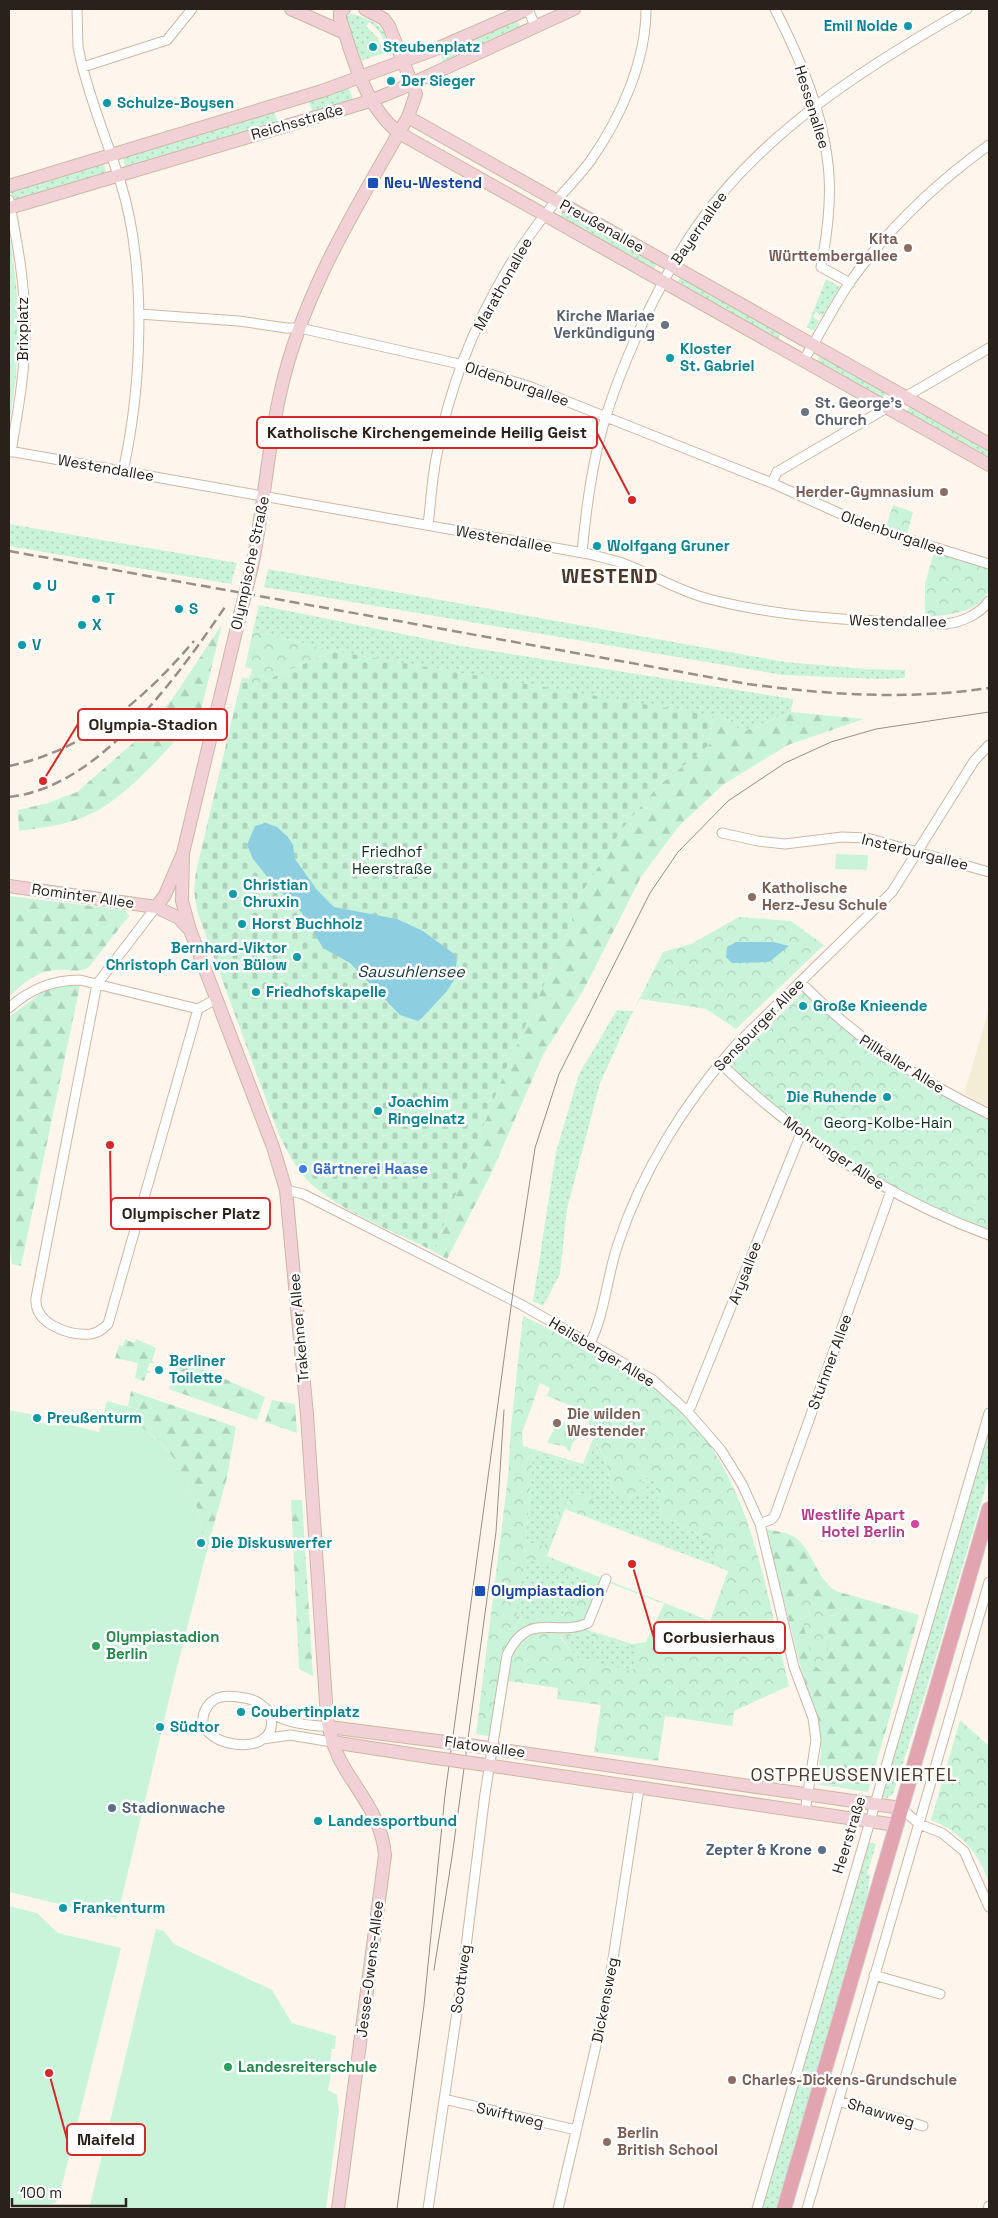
<svg xmlns="http://www.w3.org/2000/svg" width="998" height="2218" font-family="'Space Grotesk',sans-serif">
	<style>
		.medical { fill: #f5ecd6 }
		.grass { fill: url(#grass-dots) }
		.forest { fill: url(#forest-firs) }
		.cemetery { fill: url(#cemetery-stones) }
		.park { fill: url(#park-crowns); fill-rule: evenodd }
		.pitch { fill: #caf4da }
		.water { fill: #8dcfe0 }
		.lines { fill: none; stroke-linecap: round; stroke-linejoin: round }
		.street-casing { stroke: #ceb7a4; stroke-width: 11 }
		.secondary-casing { stroke: #ceb7a4; stroke-width: 14 }
		.primary-casing { stroke: #d4d3d1; stroke-width: 16 }
		.street { stroke: #fff; stroke-width: 9 }
		.secondary { stroke: #f1d1d6; stroke-width: 12 }
		.primary { stroke: #e2a4ae; stroke-width: 14 }
		.tram { stroke: #989087; stroke-width: 1 }
		.rail { stroke: #989087; stroke-width: 2.5; stroke-dasharray: 10 5; stroke-linecap: butt }
		.secondary-bridge-casing { stroke: #ceb7a4; stroke-width: 14; stroke-linecap: butt }
		.secondary-bridge { stroke: #f1d1d6; stroke-width: 12 }
		.culture-dot { fill: #0f9aa8; stroke: #fff; stroke-width: 2 }
		.transit-dot { fill: #1a4fb4; stroke: #fff; stroke-width: 2 }
		.education-dot { fill: #8d6e63; stroke: #fff; stroke-width: 2 }
		.worship-dot { fill: #6b7280; stroke: #fff; stroke-width: 2 }
		.shop-dot { fill: #3f7fe0; stroke: #fff; stroke-width: 2 }
		.hotel-dot { fill: #d1479c; stroke: #fff; stroke-width: 2 }
		.leisure-dot { fill: #2e9e5b; stroke: #fff; stroke-width: 2 }
		.service-dot { fill: #5c6f8a; stroke: #fff; stroke-width: 2 }
		.labels { text-anchor: middle; stroke-width: 5; stroke-linejoin: round; paint-order: stroke }
		.culture-label { font-size: 15px; font-weight: bold; fill: #0d838f; stroke: #fff; text-anchor: start }
		.street-label { font-size: 15px; fill: #2a221a; stroke: #fff }
		.transit-label { font-size: 15px; font-weight: bold; fill: #164399; stroke: #fff; text-anchor: start }
		.education-label { font-size: 15px; font-weight: bold; fill: #785e54; stroke: #fff; text-anchor: start }
		.worship-label { font-size: 15px; font-weight: bold; fill: #5b616d; stroke: #fff; text-anchor: end }
		.park-label { font-size: 15px; fill: #07321d; stroke: #fff }
		.shop-label { font-size: 15px; font-weight: bold; fill: #366cbe; stroke: #fff; text-anchor: start }
		.hotel-label { font-size: 15px; font-weight: bold; fill: #b23c85; stroke: #fff; text-anchor: end }
		.leisure-label { font-size: 15px; font-weight: bold; fill: #27864d; stroke: #fff; text-anchor: start }
		.service-label { font-size: 15px; font-weight: bold; fill: #4e5e75; stroke: #fff; text-anchor: start }
		.water-label { font-size: 16px; font-style: italic; fill: #193941; stroke: #fff }
		.quarter-label { font-size: 18px; letter-spacing: 1px; fill: #4a3727; stroke: #fff }
		.district-label { font-size: 20px; font-weight: bold; letter-spacing: 1px; fill: #4a3727; stroke: #fff }
		.leader { fill: none; stroke: #d62828; stroke-width: 2 }
		.callout-dot { fill: #d62828; stroke: #fff; stroke-width: 2 }
		.callout { fill: #fff; stroke: #d62828; stroke-width: 2 }
		.callout-label { font-size: 16px; text-anchor: middle; font-weight: bold; fill: #2a221a }
	</style>
	<defs>
		<pattern id="grass-dots" width="8" height="8" patternUnits="userSpaceOnUse" patternTransform="scale(1.25)"><rect width="8" height="8" fill="#caf4da"/><path d="M2 2h.1M6 6h.1" fill="none" stroke="#aed1ba" stroke-width="1.8" stroke-linecap="round"/></pattern>
		<pattern id="forest-firs" width="22" height="20" patternUnits="userSpaceOnUse" patternTransform="scale(1.25)"><rect width="22" height="20" fill="#caf4da"/><path d="M5 1l3.5 6h-7zM16 11l3.5 6h-7z" fill="#aed1ba"/></pattern>
		<pattern id="cemetery-stones" width="16" height="16" patternUnits="userSpaceOnUse" patternTransform="scale(1.25)"><rect width="16" height="16" fill="#caf4da"/><path d="M2 7V4a2 2 0 0 1 4 0v3zM10 15v-3a2 2 0 0 1 4 0v3z" fill="#aed1ba"/></pattern>
		<pattern id="park-crowns" width="20" height="18" patternUnits="userSpaceOnUse" patternTransform="scale(1.25)"><rect width="20" height="18" fill="#caf4da"/><path d="M2 6a3 3 0 1 1 6 0M12 15a3 3 0 1 1 6 0" fill="none" stroke="#aed1ba"/></pattern>
	</defs>
	<rect width="100%" height="100%" fill="#fef5ec"/>
	<!-- medical -->
	<path class="medical" d="M989 1009V1107L964 1094Z"/>
	<!-- grass -->
	<path class="grass" d="M351 14C368 17 383 25 389 41L384 43C382 34 377 29 369 22L366 26 377 37 384 53 361 61 346 22 347 16Z
		M517 19 521 28 443 63 440 53Z
		M348 86 354 101 313 114 308 99Z
		M274 110 278 125 126 170 122 155Z
		M103 160 107 176 13 200 11 191Z
		M564 209 658 262 653 271 559 218Z
		M682 275 782 332 777 341 676 284Z
		M826 279 840 287 822 317 816 312 813 317 819 321 814 331 807 327Z
		M821 354 888 392 881 399 816 363Z
		M911 405 989 449V460L905 413Z
		M9 524 237 563 231 584 9 546Z
		M268 569 785 662 866 669 905 670V678L880 679 783 675 264 587Z
		M259 605 467 647 793 699 791 712 740 733 733 720 333 651 253 630Z
		M617 1010 633 1011 600 1083 567 1209 560 1274 543 1306 533 1301 556 1152 579 1074Z
		M989 1423V1476L925 1694 894 1791 892 1795 887 1798 880 1797Z
		M595 1442 605 1459 613 1492 630 1499 632 1495 649 1491 639 1480 642 1475 654 1481 662 1516 711 1540 721 1568 586 1516 574 1491 568 1504 562 1502 544 1548 526 1541 533 1452 585 1467Z
		M525 1556 584 1579C586 1596 578 1604 563 1610V1616L514 1624Z
		M585 1634 637 1648 633 1672 577 1658 560 1636Z
		M867 1842 876 1844 867 1874 870 1875 867 1898 776 2209H760Z"/>
	<!-- forest -->
	<path class="forest" d="M222 624 197 727 187 728C162 755 132 790 100 809 75 824 47 827 19 831L18 810 48 803 77 792 133 743 173 698Z
		M791 712 864 719 788 745 724 784 679 826 641 877 583 991 544 1053 490 1176 447 1259 433 1251 508 1064 571 925 574 905 622 829 657 787 710 744 713 716 733 720 740 733Z
		M9 896 125 910 129 916 88 968C78 973 66 969 56 970 37 971 22 984 9 997Z
		M62 985 80 986 21 1266 12 1264 9 1245V1017L45 990Z
		M125 1339 134 1343 136 1339 156 1348 152 1361 157 1364 150 1363 147 1370 152 1372 147 1373 144 1381 135 1378 138 1363 115 1358 119 1345 123 1346Z
		M179 1358 265 1397 257 1420 169 1389Z
		M131 1391 236 1427 227 1477 210 1539 202 1536C197 1491 176 1446 134 1423L137 1409 128 1406Z
		M272 1400 295 1404 297 1433 265 1422Z
		M291 1500H302L313 1676 299 1669Z
		M766 1529C774 1531 786 1532 793 1536 814 1549 814 1577 836 1591L919 1615 868 1792 816 1784 821 1753 819 1725 800 1665Z"/>
	<!-- cemetery -->
	<path class="cemetery" d="M333 651 713 716 710 744 657 787 622 829 574 905 571 925 508 1064 433 1251C396 1232 337 1210 308 1181 296 1168 287 1151 279 1135L197 911 194 891 196 872 241 681 257 684Z"/>
	<!-- park -->
	<path class="park" d="M9 230C20 294 22 358 9 422Z
		M893 505 913 512 907 534 886 527Z
		M934 552 989 568C989 575 990 582 989 588 985 612 943 617 925 616V584Z
		M253 630 333 651 257 684 241 681 242 677 249 679 252 669 245 667Z
		M739 917 791 921 824 945 736 1029 706 1009 640 999 633 1011 663 952 691 944Z
		M804 991 868 1047 900 1068 989 1117V1230C943 1212 896 1193 855 1166 809 1137 769 1102 728 1067Z
		M523 1316C554 1331 584 1346 614 1362 626 1369 640 1375 651 1383 749 1455 762 1576 789 1686L734 1711 732 1726 665 1716 658 1761 594 1752 601 1705 557 1699 558 1688 508 1681 500 1738 476 1734 508 1477 511 1427ZM540 1383 550 1388 547 1396 571 1406 596 1431 583 1464 523 1446 522 1433ZM596 1442 605 1459 613 1492 629 1500 632 1495 647 1496 649 1492 640 1479 642 1475 654 1481 662 1516 711 1540 720 1568 586 1516 593 1499 573 1491 568 1504 562 1502 544 1547 526 1541 533 1452 585 1467ZM565 1509 728 1571 710 1621 547 1556ZM526 1557 584 1579C586 1596 577 1604 563 1610V1616H538L515 1624ZM607 1582 664 1604 646 1642 632 1644 588 1630ZM585 1634 636 1648 633 1671 577 1658 560 1637Z
		M563 1422 573 1426 580 1432V1436L573 1442 570 1452 564 1446 547 1443 557 1423Z
		M802 1595H809C832 1613 833 1647 821 1671L813 1664 797 1599Z
		M960 1720 989 1746V1883C979 1853 960 1831 931 1820Z"/>
	<!-- pitch -->
	<path class="pitch" d="M836 854 868 855 867 870 835 869Z
		M107 1401 137 1409 134 1423C176 1447 197 1490 202 1536L210 1539 174 1679 117 1918 9 1892V1410L39 1416 38 1422 54 1426 56 1420 59 1422 99 1432Z
		M9 1906 37 1913 58 1933 121 1948 59 2197 55 2203 50 2204 9 2206Z
		M156 1929 164 1931 174 1944 272 1990 292 2023 336 2036 335 2049H332L330 2062 333 2063 328 2090 337 2095 339 2111 326 2209H89Z"/>
	<!-- water -->
	<path class="water" d="M266 823 277 827 288 837 293 845 295 859 317 890 334 907 397 919 423 931 453 953 457 960 454 980 447 991 422 1018 418 1021 400 1015 350 963 323 948 302 913 274 885 253 859 247 845 255 826Z
		M736 942H773L789 946 769 962 732 963 726 957 727 947Z"/>
	<g class="lines">
		<defs>
			<path id="street" d="M77 9 78 47 81 61C91 103 108 143 121 184 147 269 142 386 123 471
				M528 9 535 26
				M775 9C801 60 825 117 829 175 831 206 827 236 821 267L850 283
				M83 67 167 40 192 9
				M9 200C17 241 25 283 25 326 26 368 18 410 11 452
				M139 314 239 321 286 328H300L455 363 531 387 772 483 872 528 989 564
				M803 361C819 336 833 307 850 282 888 229 936 183 989 145
				M9 451 589 554C600 557 611 559 622 563 652 574 678 591 709 599 787 619 867 621 946 624 962 622 980 614 989 601
				M772 483 777 472 989 348
				M428 525C431 501 432 477 437 454 449 388 474 325 508 268 523 244 539 221 557 200 568 187 581 174 591 160 621 117 646 61 646 9
				M582 553C585 520 589 487 596 455 605 409 624 363 644 320 657 293 671 266 687 241 752 138 863 68 967 9
				M722 833 758 841 785 844 842 837 867 838 989 872
				M156 907 97 984 36 1298C34 1324 69 1336 91 1334 98 1333 103 1329 108 1324L198 1009 216 999
				M800 982C859 1041 915 1078 989 1114
				M9 1008C30 989 52 980 80 980L198 1009
				M720 1063C798 1138 887 1198 989 1235
				M286 1190 303 1194 522 1305 653 1380 687 1411 721 1450 742 1484 760 1524 794 1667 813 1718 816 1740 805 1812
				M590 1343C605 1314 607 1275 618 1244 642 1171 685 1102 736 1045L892 892 974 761 989 745
				M687 1411 691 1406 801 1133
				M760 1524 772 1519 775 1515 891 1191
				M269 1711C289 1764 181 1748 207 1707 216 1693 231 1696 245 1698 260 1701 259 1704 270 1712 287 1724 310 1725 329 1727
				M263 1739 290 1735 332 1742
				M901 1808 919 1824 942 1833 964 1851 989 1907
				M874 1975 940 1994
				M444 2099 576 2130
				M838 2101 923 2126
				M428 2209 463 1971 485 1794 507 1655C529 1609 556 1638 588 1623L606 1579
				M558 2209 607 1998 639 1788
				M757 2209 989 1413
				M807 2209 989 1582
				M988 2209 989 2206"/>
			<path id="secondary" d="M291 9 345 33
				M344 9 340 12V18C353 59 365 106 399 133L989 465
				M408 117 989 444
				M9 186 322 91 436 49 528 9
				M9 208 370 101 402 88 574 9
				M252 566C264 509 267 451 280 394 302 293 357 206 408 117L416 94 389 26 384 19 365 9
				M183 853 182 901 190 930 273 1147 286 1190 307 1415 327 1717C330 1736 335 1753 345 1769 363 1798 382 1820 385 1855L338 2209
				M9 886 156 907 179 918 188 928
				M156 907 165 895 183 853 237 627
				M329 1727 438 1741
				M332 1742 436 1758
				M482 1747 901 1808
				M479 1764 896 1825"/>
			<path id="primary" d="M784 2209 989 1509"/>
		</defs>
		<!-- street casing -->
		<use href="#street" class="street-casing"/>
		<!-- secondary casing -->
		<use href="#secondary" class="secondary-casing"/>
		<!-- primary casing -->
		<use href="#primary" class="primary-casing"/>
		<!-- street -->
		<use href="#street" class="street"/>
		<!-- secondary -->
		<use href="#secondary" class="secondary"/>
		<!-- primary -->
		<use href="#primary" class="primary"/>
		<!-- tram -->
		<path class="tram" d="M434 1970 452 1857 496 1532 504 1410
			M397 2209 424 2005 445 1795 514 1285 535 1148 559 1074 650 893 678 852 728 801 785 763 831 742 876 729 989 712"/>
		<!-- rail -->
		<path class="rail" d="M9 551 748 684C829 695 908 700 989 688
			M9 766C87 750 144 699 194 641
			M9 797C99 788 177 677 225 607"/>
		<defs>
			<path id="secondary-bridge" d="M237 627 252 566
				M438 1741 482 1747
				M436 1758 479 1764"/>
		</defs>
		<!-- secondary-bridge casing -->
		<use href="#secondary-bridge" class="secondary-bridge-casing"/>
		<!-- secondary-bridge -->
		<use href="#secondary-bridge" class="secondary-bridge"/>
	</g>
	<!-- markers -->
	<g class="culture-dot">
		<circle cx="908" cy="26" r="5"/>
		<circle cx="373" cy="47" r="5"/>
		<circle cx="391" cy="81" r="5"/>
		<circle cx="107" cy="103" r="5"/>
		<circle cx="670" cy="358" r="5"/>
		<circle cx="597" cy="546" r="5"/>
		<circle cx="37" cy="586" r="5"/>
		<circle cx="96" cy="599" r="5"/>
		<circle cx="179" cy="609" r="5"/>
		<circle cx="82" cy="625" r="5"/>
		<circle cx="22" cy="645" r="5"/>
		<circle cx="233" cy="894" r="5"/>
		<circle cx="242" cy="924" r="5"/>
		<circle cx="297" cy="957" r="5"/>
		<circle cx="256" cy="992" r="5"/>
		<circle cx="803" cy="1006" r="5"/>
		<circle cx="887" cy="1097" r="5"/>
		<circle cx="378" cy="1111" r="5"/>
		<circle cx="159" cy="1370" r="5"/>
		<circle cx="37" cy="1418" r="5"/>
		<circle cx="201" cy="1543" r="5"/>
		<circle cx="241" cy="1712" r="5"/>
		<circle cx="160" cy="1727" r="5"/>
		<circle cx="318" cy="1821" r="5"/>
		<circle cx="63" cy="1908" r="5"/>
	</g>
	<g class="transit-dot">
		<rect x="367" y="177" width="12" height="12" rx="2.5"/>
		<rect x="474" y="1585" width="12" height="12" rx="2.5"/>
	</g>
	<g class="education-dot">
		<circle cx="908" cy="248" r="5"/>
		<circle cx="944" cy="492" r="5"/>
		<circle cx="752" cy="897" r="5"/>
		<circle cx="557" cy="1423" r="5"/>
		<circle cx="732" cy="2080" r="5"/>
		<circle cx="607" cy="2142" r="5"/>
	</g>
	<g class="worship-dot">
		<circle cx="665" cy="325" r="5"/>
		<circle cx="805" cy="412" r="5"/>
	</g>
	<circle class="shop-dot" cx="303" cy="1169" r="5"/>
	<circle class="hotel-dot" cx="915" cy="1524" r="5"/>
	<g class="leisure-dot">
		<circle cx="96" cy="1646" r="5"/>
		<circle cx="228" cy="2067" r="5"/>
	</g>
	<g class="service-dot">
		<circle cx="112" cy="1808" r="5"/>
		<circle cx="822" cy="1850" r="5"/>
	</g>
	<g class="labels">
		<!-- culture labels -->
		<g class="culture-label">
			<text x="898" y="31" text-anchor="end">Emil Nolde</text>
			<text x="383" y="52">Steubenplatz</text>
			<text x="401" y="86">Der Sieger</text>
			<text x="117" y="108">Schulze-Boysen</text>
			<text x="680" y="354">Kloster<tspan x="680" dy="17">St. Gabriel</tspan></text>
			<text x="607" y="551">Wolfgang Gruner</text>
			<text x="47" y="591">U</text>
			<text x="106" y="604">T</text>
			<text x="189" y="614">S</text>
			<text x="92" y="630">X</text>
			<text x="32" y="650">V</text>
			<text x="243" y="890">Christian<tspan x="243" dy="17">Chruxin</tspan></text>
			<text x="252" y="929">Horst Buchholz</text>
			<text x="287" y="953" text-anchor="end">Bernhard-Viktor<tspan x="287" dy="17">Christoph Carl von Bülow</tspan></text>
			<text x="266" y="997">Friedhofskapelle</text>
			<text x="813" y="1011">Große Knieende</text>
			<text x="877" y="1102" text-anchor="end">Die Ruhende</text>
			<text x="388" y="1107">Joachim<tspan x="388" dy="17">Ringelnatz</tspan></text>
			<text x="169" y="1366">Berliner<tspan x="169" dy="17">Toilette</tspan></text>
			<text x="47" y="1423">Preußenturm</text>
			<text x="211" y="1548">Die Diskuswerfer</text>
			<text x="251" y="1717">Coubertinplatz</text>
			<text x="170" y="1732">Südtor</text>
			<text x="328" y="1826">Landessportbund</text>
			<text x="73" y="1913">Frankenturm</text>
		</g>
		<!-- street labels -->
		<g class="street-label">
			<text transform="translate(812 107) rotate(73)" y="5">Hessenallee</text>
			<text transform="translate(297 122) rotate(-16)" y="5">Reichsstraße</text>
			<text transform="translate(602 226) rotate(29)" y="5">Preußenallee</text>
			<text transform="translate(699 228) rotate(-55)" y="5">Bayernallee</text>
			<text transform="translate(503 284) rotate(-61)" y="5">Marathonallee</text>
			<text transform="translate(23 329) rotate(-90)" y="5">Brixplatz</text>
			<text transform="translate(517 384) rotate(19)" y="5">Oldenburgallee</text>
			<text transform="translate(106 468) rotate(10)" y="5">Westendallee</text>
			<text transform="translate(893 533) rotate(19)" y="5">Oldenburgallee</text>
			<text transform="translate(504 539) rotate(10)" y="5">Westendallee</text>
			<text transform="translate(250 563) rotate(-78)" y="5">Olympische Straße</text>
			<text transform="translate(898 621) rotate(1)" y="5">Westendallee</text>
			<text transform="translate(915 852) rotate(14)" y="5">Insterburgallee</text>
			<text transform="translate(83 896) rotate(8)" y="5">Rominter Allee</text>
			<text transform="translate(759 1025) rotate(-46)" y="5">Sensburger Allee</text>
			<text transform="translate(902 1064) rotate(32)" y="5">Pillkaller Allee</text>
			<text transform="translate(834 1153) rotate(34)" y="5">Mohrunger Allee</text>
			<text transform="translate(745 1273) rotate(-69)" y="5">Arysallee</text>
			<text transform="translate(299 1328) rotate(-95)" y="5">Trakehner Allee</text>
			<text transform="translate(602 1352) rotate(31)" y="5">Heilsberger Allee</text>
			<text transform="translate(830 1362) rotate(-70)" y="5">Stuhmer Allee</text>
			<text transform="translate(485 1747) rotate(8)" y="5">Flatowallee</text>
			<text transform="translate(849 1835) rotate(-73)" y="5">Heerstraße</text>
			<text transform="translate(370 1969) rotate(-83)" y="5">Jesse-Owens-Allee</text>
			<text transform="translate(461 1979) rotate(-82)" y="5">Scottweg</text>
			<text transform="translate(605 2000) rotate(-79)" y="5">Dickensweg</text>
			<text transform="translate(881 2113) rotate(17)" y="5">Shawweg</text>
			<text transform="translate(510 2115) rotate(13)" y="5">Swiftweg</text>
		</g>
		<!-- transit labels -->
		<g class="transit-label">
			<text x="384" y="188">Neu-Westend</text>
			<text x="491" y="1596">Olympiastadion</text>
		</g>
		<!-- education labels -->
		<g class="education-label">
			<text x="898" y="244" text-anchor="end">Kita<tspan x="898" dy="17">Württembergallee</tspan></text>
			<text x="934" y="497" text-anchor="end">Herder-Gymnasium</text>
			<text x="762" y="893">Katholische<tspan x="762" dy="17">Herz-Jesu Schule</tspan></text>
			<text x="567" y="1419">Die wilden<tspan x="567" dy="17">Westender</tspan></text>
			<text x="742" y="2085">Charles-Dickens-Grundschule</text>
			<text x="617" y="2138">Berlin<tspan x="617" dy="17">British School</tspan></text>
		</g>
		<!-- worship labels -->
		<g class="worship-label">
			<text x="655" y="321">Kirche Mariae<tspan x="655" dy="17">Verkündigung</tspan></text>
			<text x="815" y="408" text-anchor="start">St. George’s<tspan x="815" dy="17">Church</tspan></text>
		</g>
		<!-- park labels -->
		<g class="park-label">
			<text x="392" y="857">Friedhof<tspan x="392" dy="17">Heerstraße</tspan></text>
			<text x="888" y="1128">Georg-Kolbe-Hain</text>
		</g>
		<!-- shop labels -->
		<g class="shop-label">
			<text x="313" y="1174">Gärtnerei Haase</text>
		</g>
		<!-- hotel labels -->
		<g class="hotel-label">
			<text x="905" y="1520">Westlife Apart<tspan x="905" dy="17">Hotel Berlin</tspan></text>
		</g>
		<!-- leisure labels -->
		<g class="leisure-label">
			<text x="106" y="1642">Olympiastadion<tspan x="106" dy="17">Berlin</tspan></text>
			<text x="238" y="2072">Landesreiterschule</text>
		</g>
		<!-- service labels -->
		<g class="service-label">
			<text x="122" y="1813">Stadionwache</text>
			<text x="812" y="1855" text-anchor="end">Zepter &amp; Krone</text>
		</g>
		<!-- water labels -->
		<g class="water-label">
			<text x="411" y="977">Sausuhlensee</text>
		</g>
		<!-- quarter labels -->
		<g class="quarter-label">
			<text x="854" y="1781">OSTPREUSSENVIERTEL</text>
		</g>
		<!-- district labels -->
		<g class="district-label">
			<text x="610" y="583">WESTEND</text>
		</g>
	</g>
	<!-- callouts -->
	<path class="leader" d="M632 500L597 433M43 781L78 724M110 1145L111 1214M632 1564L654 1638M49 2073L67 2139"/>
	<g class="callout-dot">
		<circle cx="632" cy="500" r="5"/>
		<circle cx="43" cy="781" r="5"/>
		<circle cx="110" cy="1145" r="5"/>
		<circle cx="632" cy="1564" r="5"/>
		<circle cx="49" cy="2073" r="5"/>
	</g>
	<g class="callout">
		<rect x="257" y="417" width="340" height="31" rx="5"/>
		<rect x="78" y="709" width="149" height="31" rx="5"/>
		<rect x="111" y="1198" width="159" height="31" rx="5"/>
		<rect x="654" y="1622" width="131" height="31" rx="5"/>
		<rect x="67" y="2124" width="78" height="31" rx="5"/>
	</g>
	<g class="callout-label">
		<text x="427" y="438">Katholische Kirchengemeinde Heilig Geist</text>
		<text x="153" y="730">Olympia-Stadion</text>
		<text x="191" y="1219">Olympischer Platz</text>
		<text x="719" y="1643">Corbusierhaus</text>
		<text x="106" y="2145">Maifeld</text>
	</g>
	<!-- border -->
	<rect width="998" height="2218" fill="none" stroke="#2a221a" stroke-width="20"/>
	<!-- scale -->
	<path d="M12 2198v8h114v-8" fill="none" stroke="#2a221a" stroke-width="2.5"/>
	<text x="20" y="2198" font-size="15" fill="#2a221a" stroke="#ffffff" stroke-width="4" paint-order="stroke">100 m</text>
</svg>
